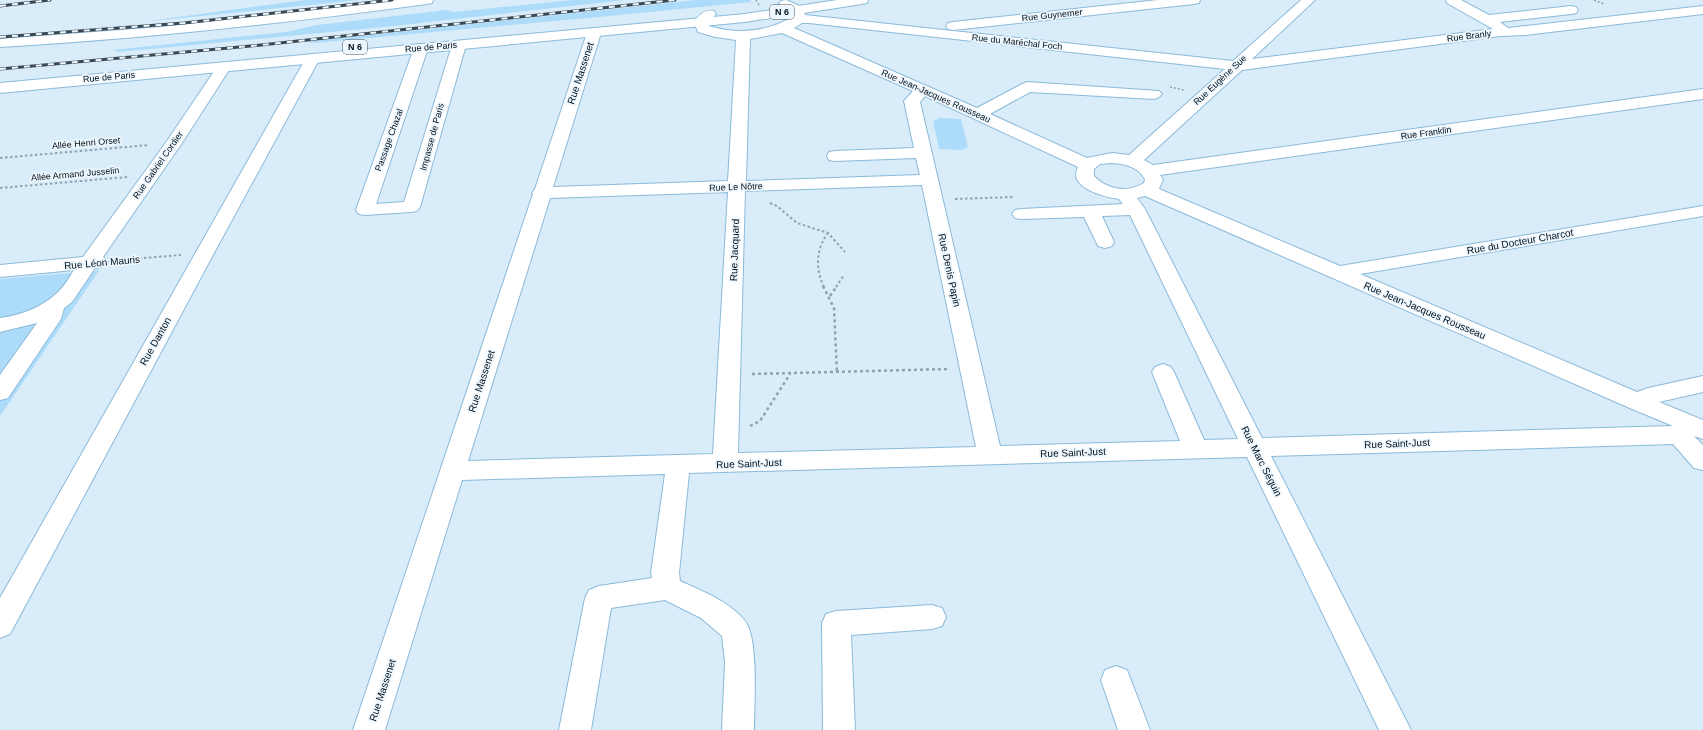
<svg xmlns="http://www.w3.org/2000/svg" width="1703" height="730" font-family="Arial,sans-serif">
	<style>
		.green { fill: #addbfa }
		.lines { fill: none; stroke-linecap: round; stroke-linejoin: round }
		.minor-casing { stroke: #8bbada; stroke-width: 2 }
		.major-casing { stroke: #8bbada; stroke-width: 2 }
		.path-far2 { stroke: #90a2ae; stroke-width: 1.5; stroke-dasharray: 2 2; stroke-linecap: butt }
		.path-far1 { stroke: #90a2ae; stroke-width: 2; stroke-dasharray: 2.5 2.5; stroke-linecap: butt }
		.path { stroke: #90a2ae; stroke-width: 2.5; stroke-dasharray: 3 3; stroke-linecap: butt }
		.minor { fill: #fff; fill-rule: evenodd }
		.major { fill: #fff; fill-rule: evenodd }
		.rail-casing { stroke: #394954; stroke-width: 3 }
		.rail { stroke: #eef7fe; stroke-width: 2; stroke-dasharray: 6; stroke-linecap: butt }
		.path-bridge { stroke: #90a2ae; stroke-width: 1.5; stroke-dasharray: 2 2; stroke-linecap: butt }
		.labels { text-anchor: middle; stroke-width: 3.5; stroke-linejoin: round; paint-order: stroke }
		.shield { fill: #eef7fe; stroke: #48555f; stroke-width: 1 }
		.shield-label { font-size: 9px; font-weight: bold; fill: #01101b }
		.far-street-label { font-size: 9px; fill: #01101b; stroke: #eef7fe }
		.street-label { font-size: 10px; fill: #01101b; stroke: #eef7fe }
	</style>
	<rect width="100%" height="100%" fill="#d9ecf9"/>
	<!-- green -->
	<path class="green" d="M305 0H360L141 22Z
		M573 0H625L384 27 118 52 113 50 286 32 317 25 447 10 453 12Z
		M696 0H750L751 2 599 17 314 43 305 42Z
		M940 118 961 119 968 147 962 150 939 149 933 121Z
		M100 269 0 416V279L69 273C80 277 90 273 100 269Z"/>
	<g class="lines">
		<defs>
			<path id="minor" d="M397 0H433L432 3 427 4C285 23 143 39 0 47V39L161 27Z
				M786 0 802 7 805 15 1233 61 1301 0H1315L1252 59 1493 29 1447 3 1446 0H1461L1489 15 1571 6 1576 7 1578 10 1576 13 1571 14 1500 22 1508 28 1703 6V14L1525 35 1501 36 1242 70 1144 160 1153 165 1703 89V99L1160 175 1163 179 1159 189 1340 266 1703 206V216L1360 274 1637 392 1648 388 1703 376V392L1659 402 1703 420V439L1694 436 1703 445V470L1694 468 1673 444 1271 456 1411 730H1379L1247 457 689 473 679 573 680 581C702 591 729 601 745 621 759 638 754 707 754 730H722L725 662 722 636 701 618 665 600 611 608 591 730H559L585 598 589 590 599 586 652 578 651 573 665 474 462 480 385 730H353L533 194 532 193 535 189 587 33 589 30 594 29 599 30 601 33 553 187 728 181 736 40 715 37 698 32 694 22C699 15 705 9 714 11L716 14 708 23 709 26C738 35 766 32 792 17L791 12 779 4 781 1ZM802 23H809L1225 69 1129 155 1112 153 1087 158 990 114 1030 92 1154 99 1159 97 1162 94 1159 91 1027 82 1022 84 977 108 794 28ZM782 33 913 91 904 101 914 148 835 151 829 152 827 156 829 160 835 161 916 158 920 175 746 181 750 39ZM925 96 1078 167C1067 188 1105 197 1119 199L1123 204 1021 209 1015 210 1012 214 1015 218 1021 219 1084 217 1098 246 1105 248 1112 246 1114 242 1102 216 1130 215 1238 439 1204 440 1174 372 1171 367 1163 364 1155 367 1152 372 1180 441 1000 446 920 102ZM1112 163C1126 164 1138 167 1145 179L1144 183C1128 193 1107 190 1094 176V169L1100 164ZM922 185 976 447 738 453 745 191ZM728 192 713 454 468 461 550 198ZM1145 196 1632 409 1673 426 1262 438 1145 209 1137 198Z
				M1158 0H1200L1199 3 1194 4 953 30 948 29 946 26 948 23 953 22Z
				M459 41 464 42 466 45 420 207 417 211 411 212 365 215 359 214 356 210 414 48 416 45 421 44 426 45 428 48 376 204 404 202 452 45 454 42Z
				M313 54 318 55 320 58 214 253 10 634 0 638V598L306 58 308 55Z
				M224 63 229 64 231 67 182 143 103 257 108 262 105 266 95 268 72 302 64 308 61 319 8 398 0 400V375L37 323 0 332V318C21 315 41 308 57 293 64 287 69 278 74 270L0 277V265L83 257 167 141 219 64Z
				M932 605 942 608 946 617 942 626 932 629 851 635 855 730H823L822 623 826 614 836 611Z
				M1116 666 1127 670 1150 730H1118L1101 680 1105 670Z"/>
			<path id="major" d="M837 0H868L867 3 862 4 745 22 0 93V83L745 14Z"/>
		</defs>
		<!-- minor casing -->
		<use href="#minor" class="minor-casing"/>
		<!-- major casing -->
		<use href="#major" class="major-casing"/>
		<!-- path-far2 -->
		<path class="path-far2" d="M1594 0 1604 4
			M1170 87 1184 90"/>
		<!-- path-far1 -->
		<path class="path-far1" d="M0 158 149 145
			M0 188 127 177
			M955 199 1014 197
			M770 203 777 206 797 223 828 233 845 252
			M119 260 181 255
			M824 287C815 269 816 249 828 233
			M836 287 844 275"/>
		<!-- path -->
		<path class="path" d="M823 286 834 308 837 373
			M830 296 837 286
			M752 374 949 369
			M750 426 760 421 790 374"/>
		<!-- minor -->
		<use href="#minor" class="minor"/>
		<!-- major -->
		<use href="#major" class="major"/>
		<defs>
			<path id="rail" d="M0 6 50 0
				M0 37 184 23 392 0
				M0 69 261 45 675 0"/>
		</defs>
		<!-- rail casing -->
		<use href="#rail" class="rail-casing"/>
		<!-- rail -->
		<use href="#rail" class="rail"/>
		<!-- path-bridge -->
		<path class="path-bridge" d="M756 0 759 5"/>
	</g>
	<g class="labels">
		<!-- shield labels -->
		<g class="shield">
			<rect x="770" y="5" width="24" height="14" rx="3"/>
			<rect x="343" y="40" width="24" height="14" rx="3"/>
		</g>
		<g class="shield-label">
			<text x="782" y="15">N 6</text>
			<text x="355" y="50">N 6</text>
		</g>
		<!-- far-street labels -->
		<g class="far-street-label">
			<text transform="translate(1052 15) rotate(-6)" y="3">Rue Guynemer</text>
			<text transform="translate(1469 36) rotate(-7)" y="3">Rue Branly</text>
			<text transform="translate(1017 42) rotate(6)" y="3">Rue du Maréchal Foch</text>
			<text transform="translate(431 47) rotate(-5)" y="3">Rue de Paris</text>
			<text transform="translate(109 77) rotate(-5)" y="3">Rue de Paris</text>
			<text transform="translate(1220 80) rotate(-43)" y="3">Rue Eugène Sue</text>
			<text transform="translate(936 96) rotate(24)" y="3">Rue Jean-Jacques Rousseau</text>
			<text transform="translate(1426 133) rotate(-8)" y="3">Rue Franklin</text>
			<text transform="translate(432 137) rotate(-75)" y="3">Impasse de Paris</text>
			<text transform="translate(389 140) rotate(-70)" y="3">Passage Chazal</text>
			<text transform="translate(86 143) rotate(-5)" y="3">Allée Henri Orset</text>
			<text transform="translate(158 165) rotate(-55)" y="3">Rue Gabriel Cordier</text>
			<text transform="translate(75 174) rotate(-5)" y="3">Allée Armand Jusselin</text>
			<text transform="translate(736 187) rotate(-2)" y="3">Rue Le Nôtre</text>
		</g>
		<!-- street labels -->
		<g class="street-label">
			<text transform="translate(580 73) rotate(-72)" y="4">Rue Massenet</text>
			<text transform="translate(1520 241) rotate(-10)" y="4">Rue du Docteur Charcot</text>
			<text transform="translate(734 250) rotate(-88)" y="4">Rue Jacquard</text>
			<text transform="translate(102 262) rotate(-5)" y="4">Rue Léon Mauris</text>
			<text transform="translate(950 270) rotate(78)" y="4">Rue Denis Papin</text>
			<text transform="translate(1425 310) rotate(23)" y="4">Rue Jean-Jacques Rousseau</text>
			<text transform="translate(155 341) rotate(-61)" y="4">Rue Danton</text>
			<text transform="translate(481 381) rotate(-72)" y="4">Rue Massenet</text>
			<text transform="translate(1397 443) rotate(-2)" y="4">Rue Saint-Just</text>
			<text transform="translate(1073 452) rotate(-2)" y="4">Rue Saint-Just</text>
			<text transform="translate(1262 461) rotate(63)" y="4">Rue Marc Séguin</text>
			<text transform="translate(749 463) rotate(-2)" y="4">Rue Saint-Just</text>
			<text transform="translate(382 690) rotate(-72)" y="4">Rue Massenet</text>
		</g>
	</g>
</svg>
